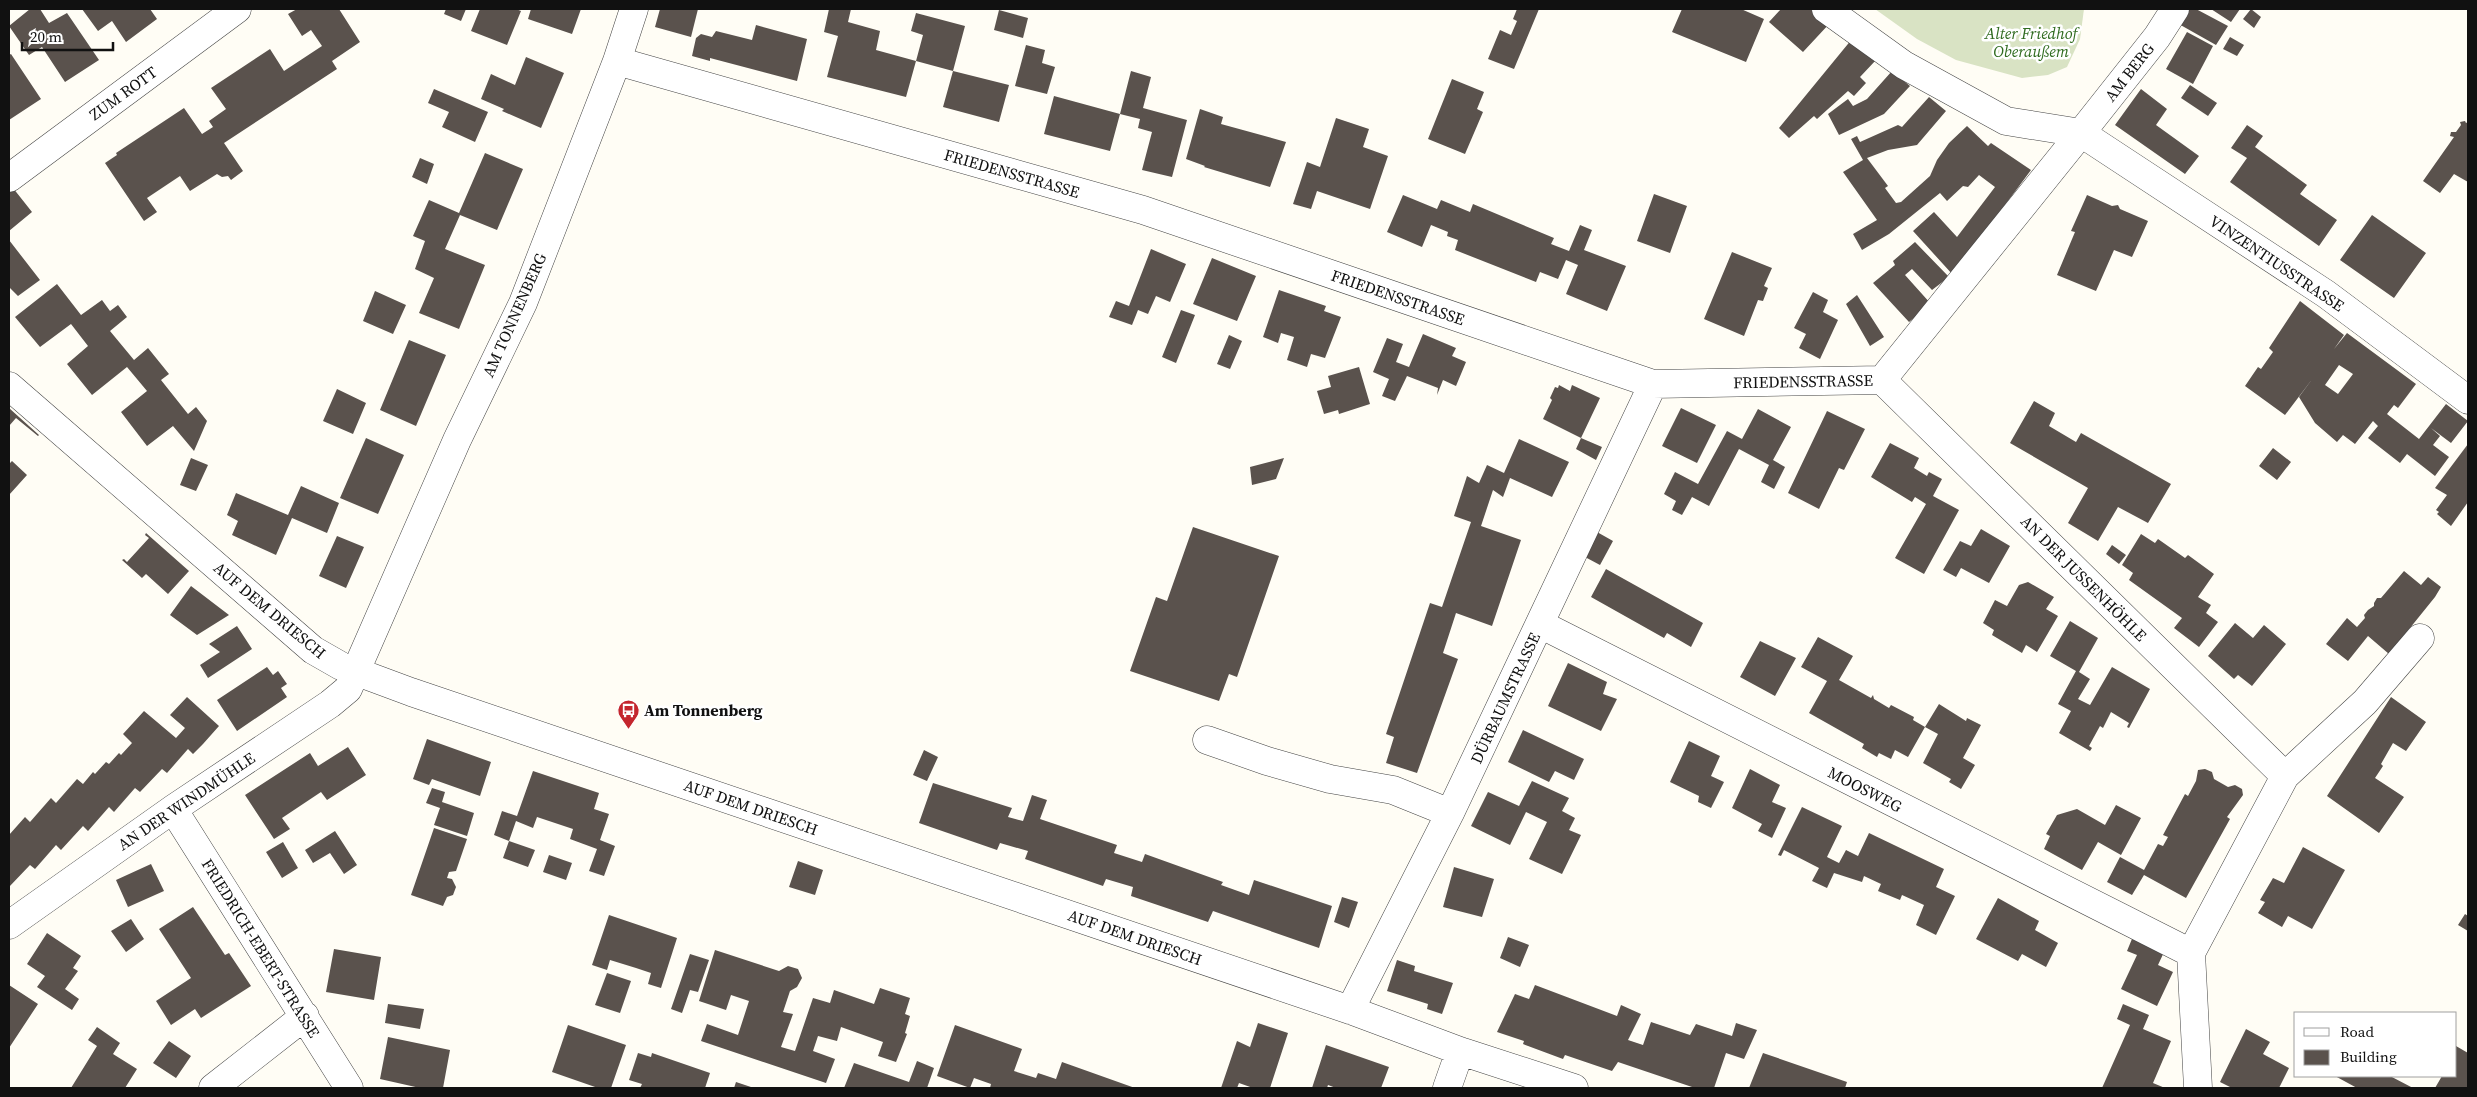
<svg xmlns="http://www.w3.org/2000/svg" width="2477" height="1097" font-family="'Source Serif 4',serif">
	<style>
		.cemetery { fill: #d9e3c4 }
		.building { fill: #5a524d; fill-rule: evenodd }
		.lines { fill: none; stroke-linecap: round; stroke-linejoin: round }
		.minor-casing { stroke: #444; stroke-width: 29 }
		.minor { stroke: #fff; stroke-width: 28 }
		.labels { text-anchor: middle; stroke-width: 5; stroke-linejoin: round; paint-order: stroke }
		.park-label { font-size: 16px; font-style: italic; fill: #2f6b1f; stroke: #fff }
		.street-label { font-size: 16px; fill: #111; stroke: #fff }
		.poi-label { font-size: 16px; font-weight: bold; fill: #111; stroke: #fff; text-anchor: start }
	</style>
	<rect width="100%" height="100%" fill="#fffdf5"/>
	<!-- cemetery -->
	<path class="cemetery" d="M1875 9H2084L2080 39 2067 67 2048 75 2022 78 1956 60 1917 39Z"/>
	<!-- building -->
	<path class="building" d="M30 9H40L49 23 67 13 99 60 65 82 42 47 29 55 9 26Z
		M82 9H150L157 19 126 42 112 21 98 31Z
		M297 9H339L360 42 332 61 337 69 224 143 243 171 231 180 228 176 222 177 217 174 190 191 180 176 147 198 157 212 144 221 105 163 117 155 116 153 184 108 202 134 213 127 209 121 226 109 211 88 270 49 284 71 322 46 311 30 302 36 288 14Z
		M446 9H466L461 21 444 14Z
		M480 9H516L521 11 507 45 471 31Z
		M531 9H581L572 34 528 19Z
		M660 9H698L691 37 655 27Z
		M829 9H851L848 22 880 31 876 50 916 61 906 97 827 77 838 36 824 32Z
		M1517 9H1539L1514 69 1488 59 1500 30 1511 35 1517 21 1513 19Z
		M1682 9H1741L1764 19 1746 62 1672 32Z
		M1781 9H1810L1830 23 1803 52 1769 22Z
		M2187 9H2196L2228 26 2216 45 2177 23Z
		M2211 9H2240L2231 22Z
		M2251 9 2261 17 2254 28 2243 19Z
		M999 10 1028 18 1023 38 994 30Z
		M916 13 965 26 953 71 1009 85 999 122 943 107 953 71 916 61 923 35 911 31Z
		M756 25 807 39 797 81 710 58V61L692 56 696 38 701 34 712 37 716 31 752 40Z
		M2187 32 2213 46 2193 84 2166 69Z
		M2230 37 2244 45 2237 56 2223 49Z
		M1852 39 1876 60 1860 77 1866 83 1854 96 1848 91 1817 119 1814 116 1789 138 1779 128Z
		M1026 45 1045 50 1042 63 1055 67 1047 94 1015 86Z
		M11 54 41 99 9 120V55Z
		M526 57 564 73 541 128 502 111 504 109 481 99 491 74 515 85Z
		M1131 71 1151 77 1143 108 1187 120 1172 177 1142 170 1152 132 1138 128 1140 119 1120 114 1110 151 1044 134 1054 96 1120 114Z
		M1892 71 1910 86 1884 114 1839 135 1828 114 1848 99 1853 106 1867 99Z
		M1452 79 1484 92 1477 109 1483 112 1465 154 1428 139Z
		M2190 85 2217 103 2208 116 2181 98Z
		M434 89 488 112 475 142 442 127 449 112 428 103Z
		M2141 89 2167 109 2156 125 2199 156 2185 174 2115 125Z
		M1929 97 1946 111 1917 145 1888 150 1867 158 1888 186 1885 188 1896 203 1901 202 1930 176 1937 160 1949 143 1967 126 1988 146 1991 143 2031 170 1953 275 1913 231 1934 212 1957 237 1995 187 1979 175 1968 187 1963 186 1947 201 1940 193 1889 234 1862 250 1853 234 1877 220 1843 172 1863 160 1851 139 1857 136 1860 142 1898 125 1902 127Z
		M1200 109 1223 117 1221 124 1286 142 1270 187 1204 167 1205 166 1186 159Z
		M1336 118 1369 129 1363 147 1388 156 1370 209 1317 191 1311 209 1293 204 1307 162 1320 167Z
		M2465 121 2466 123 2468 122V182L2454 174 2440 193 2423 181 2454 137 2450 136 2451 132H2456L2461 125 2460 122Z
		M2247 125 2263 136 2255 147 2307 185 2300 194 2337 220 2319 246 2230 182 2247 158 2231 148Z
		M485 153 523 169 497 230 460 215 445 249 485 265 459 329 419 313 434 278 415 269 425 241 413 236 429 200 459 213Z
		M420 158 434 164 427 184 412 177Z
		M13 188 32 212 9 231V192Z
		M1654 194 1687 206 1670 253 1637 241Z
		M1403 195 1437 209 1441 200 1470 212 1473 204 1554 238 1551 244 1569 251 1580 225 1592 230 1584 250 1626 266 1607 311 1566 294 1578 265 1566 260 1558 279 1540 272 1536 282 1455 250 1458 240 1447 236 1448 232 1431 225 1422 247 1387 232Z
		M2087 195 2112 206 2118 205 2120 209 2148 221 2132 257 2114 250 2096 291 2057 275 2075 232 2071 231Z
		M2372 215 2426 253 2394 298 2340 260Z
		M9 240 40 280 18 296 9 287Z
		M1915 242 1949 277 1932 290 1912 269 1905 275 1931 304 1909 322 1873 283 1895 265 1893 261Z
		M1151 249 1186 264 1170 302 1156 296 1148 314 1138 310 1132 325 1109 317 1116 301 1129 306Z
		M1732 252 1772 268 1764 286 1768 288 1763 301 1758 300 1744 336 1704 319Z
		M1212 258 1256 276 1237 321 1193 304Z
		M57 284 81 315 102 300 110 311 118 305 127 317 110 331 134 360 148 348 169 374 161 380 188 414 196 407 207 421 194 451 173 426 147 446 121 412 147 391 127 367 92 395 67 364 88 346 71 324 40 347 15 317Z
		M1279 290 1326 306 1324 311 1341 317 1325 358 1311 354 1307 367 1287 360 1294 337 1281 333 1278 343 1263 337Z
		M375 291 406 305 393 334 363 321Z
		M1813 292 1828 300 1823 312 1838 320 1820 359 1799 348 1806 334 1794 328Z
		M1857 295 1884 337 1870 346 1846 304Z
		M2300 301 2344 335 2334 349 2347 333 2416 384 2398 408 2394 405 2387 414 2419 439 2446 404 2468 421 2451 443 2431 428 2440 436 2433 445 2449 457 2435 476 2407 454 2400 463 2368 438 2378 426 2373 421 2355 444 2343 435 2337 442 2315 423 2299 397 2313 378 2285 415 2245 386 2258 367 2261 369 2273 352 2269 348ZM2339 365 2353 374 2338 394 2325 385Z
		M1181 310 1195 315 1176 363 1162 357Z
		M1423 334 1456 348 1452 356 1466 362 1456 386 1443 380 1437 395 1438 388 1407 376 1395 401 1382 396 1389 379 1373 372 1387 338 1403 344 1396 362 1409 367Z
		M1229 335 1242 341 1230 369 1217 364Z
		M409 340 446 355 416 426 380 410Z
		M1359 367 1370 404 1339 414 1338 410 1324 414 1317 391 1331 387 1328 376Z
		M1559 385 1570 391 1572 385 1600 398 1581 438 1543 419 1552 400 1550 398 1555 387 1558 388Z
		M337 389 366 403 353 434 323 421Z
		M2034 401 2055 413 2049 426 2076 442 2081 433 2171 484 2148 523 2118 507 2098 541 2068 523 2088 488 2010 443Z
		M9 408 39 435 38 436 16 418 9 426Z
		M1681 408 1716 425 1697 463 1662 446Z
		M1758 409 1791 427 1773 460 1785 467 1774 489 1761 482 1769 465 1739 449 1709 506 1692 497 1682 515 1672 510 1676 501 1664 494 1675 472 1698 484 1727 431 1742 439Z
		M1827 411 1865 429 1844 470 1839 468 1819 509 1788 493Z
		M366 438 404 455 378 514 340 498Z
		M1581 438 1602 447 1596 460 1576 449Z
		M1519 439 1569 462 1552 497 1510 478 1503 497 1493 490 1481 526 1521 540 1492 626 1456 613 1443 653 1458 659 1417 773 1386 763 1394 737 1386 734 1430 603 1442 607 1471 522 1454 516 1467 476 1479 483 1487 465 1504 473Z
		M1890 443 1919 458 1914 468 1927 476 1929 472 1942 479 1933 496 1959 510 1924 574 1895 558 1926 504 1915 497 1912 502 1871 477Z
		M2468 444V502L2451 526 2437 514 2439 512 2436 510 2447 495 2435 488Z
		M2273 448 2291 462 2277 480 2259 466Z
		M191 458 208 465 196 491 180 485Z
		M1284 458 1276 479 1252 485 1250 467Z
		M12 461 27 475 9 495V464Z
		M301 486 339 503 327 533 292 518 276 555 232 535 238 521 227 515 236 493 288 515Z
		M1193 527 1279 556 1237 677 1229 674 1219 701 1130 671 1156 597 1167 601Z
		M1981 529 2010 546 1989 583 1961 568 1956 577 1943 570 1960 541 1971 546Z
		M1597 532 1613 541 1600 565 1585 557Z
		M146 533 189 571 168 594 146 574 142 578 122 560 124 559 127 562 149 538 145 535Z
		M2141 534 2155 543 2158 539 2185 558 2188 555 2214 574 2198 597 2211 605 2206 613 2218 622 2199 647 2174 628 2182 618 2129 580 2133 573 2122 565Z
		M337 536 364 547 346 588 319 576Z
		M2112 545 2126 555 2119 564 2106 554Z
		M1606 569 1703 623 1691 647 1667 633 1664 638 1591 597Z
		M2404 571 2421 585 2428 577 2441 587 2435 597 2389 654 2368 636 2348 661 2326 644 2347 618 2357 627 2365 618 2364 615 2368 610 2374 606V603L2377 598H2381Z
		M2028 582 2054 597 2046 609 2058 616 2037 652 2026 645 2022 653 1992 635 1994 630 1983 623 1995 600 2007 606 2019 585Z
		M191 586 229 615 197 635 170 615Z
		M2070 621 2098 638 2079 672 2090 679 2078 699 2090 705 2112 667 2150 689 2129 728 2127 727 2129 723 2111 712 2103 728 2100 726 2089 746 2092 748 2090 751 2059 733 2071 711 2058 704 2076 671 2050 656Z
		M2235 623 2253 638 2264 625 2286 644 2252 686 2238 675 2234 679 2208 656Z
		M237 626 252 649 208 678 200 665 220 652 209 644Z
		M1818 637 1853 656 1839 680 1871 698 1873 695 1874 699 1889 708 1891 705 1914 717 1913 720 1925 727 1939 704 1966 721 1967 718 1981 725 1963 758 1975 765 1961 789 1949 782 1951 779 1923 763 1938 734 1925 727 1908 757 1895 750 1891 759 1879 753 1877 757 1862 748 1864 744 1809 713 1827 681 1801 667Z
		M1760 641 1796 658 1775 696 1740 677Z
		M1568 663 1607 682 1603 694 1617 699 1601 731 1548 706Z
		M267 667 273 675 278 671 287 684 281 688 287 697 237 731 217 700Z
		M187 697 219 726 203 744 193 754 188 749 167 773 162 769 140 792 135 788 114 812 109 807 88 831 83 826 61 850 56 845 35 869 30 865 9 887V835L25 817 30 822 51 798 56 803 77 779 83 784 93 772 95 774 106 762 109 764 119 753 121 755 132 743 123 734 144 711 176 738 185 728 170 715Z
		M2391 697 2426 722 2406 751 2393 743 2381 764 2383 766 2375 778 2404 797 2379 833 2327 796Z
		M1523 730 1584 759 1574 780 1555 771 1549 782 1508 762Z
		M427 739 491 762 480 796 432 779 429 785 413 779Z
		M1689 741 1720 756 1711 776 1724 782 1711 808 1698 802 1699 796 1670 782Z
		M348 747 366 775 327 800 321 792 282 818 290 829 274 839 245 795 310 753 318 766Z
		M924 750 938 757 927 781 913 775Z
		M1750 769 1780 785 1772 802 1786 808 1772 838 1758 831 1762 824 1732 808Z
		M2205 769 2212 772 2214 779 2228 787 2235 785 2242 789 2243 795 2227 817 2230 819 2186 898 2144 875 2132 895 2107 882 2120 857 2144 870 2158 844 2163 846 2168 837 2163 835 2185 794 2188 796 2196 781 2198 770Z
		M533 771 599 793 594 809 609 814 600 840 615 846 604 876 589 871 597 849 570 839 573 829 537 817 533 828 516 821 509 841 494 835 502 811 517 816Z
		M1532 781 1569 798 1562 811 1575 818 1569 830 1581 835 1562 874 1529 859 1547 822 1526 812 1510 845 1471 826 1488 792 1519 806Z
		M933 783 1012 808 1008 817 1023 821 1032 795 1047 800 1040 819 1117 845 1114 853 1142 862 1145 854 1223 882 1221 885 1249 895 1254 880 1332 906 1319 948 1213 911 1208 922 1131 896 1133 887 1106 879 1103 886 1025 859 1028 851 1000 843 997 850 919 823Z
		M432 788 445 792 442 802 474 813 467 836 434 825 440 808 426 803Z
		M2116 805 2141 818 2121 855 2098 842 2082 870 2044 849 2050 836 2046 834 2057 815 2077 809 2105 825Z
		M1802 807 1842 826 1827 857 1839 863 1846 850 1858 856 1869 833 1944 869 1936 887 1955 896 1936 935 1916 925 1924 905 1902 895 1900 900 1878 891 1881 884 1864 876 1862 882 1834 873 1827 888 1812 881 1819 868 1784 850 1781 856 1778 855Z
		M434 828 467 839 456 871 449 872 447 878 452 879 456 887 453 895 447 897 443 906 411 895Z
		M335 831 357 865 344 874 330 853 313 863 305 850Z
		M509 841 535 850 528 867 503 858Z
		M283 842 298 868 282 878 266 852Z
		M2303 847 2345 870 2312 929 2288 916 2282 927 2258 913 2265 902 2260 900 2273 878 2284 883Z
		M549 855 572 863 566 880 543 872Z
		M798 861 823 870 815 895 789 887Z
		M151 864 164 891 128 907 116 880Z
		M1454 867 1494 879 1482 917 1443 907Z
		M1342 897 1358 902 1349 928 1334 922Z
		M1998 898 2039 921 2035 930 2058 943 2046 967 2022 954 2018 961 1976 939Z
		M193 907 225 955 229 953 251 986 201 1018 195 1009 171 1025 156 1001 191 978 159 929Z
		M2465 914 2468 916V931L2458 925Z
		M609 915 677 938 661 988 648 984 651 973 636 968 610 960 607 970 592 965Z
		M131 919 144 939 126 952 111 931Z
		M47 933 81 956 73 968 78 971 65 989 79 999 72 1010 37 987 45 976 27 964Z
		M2134 934 2165 950 2158 965 2173 972 2157 1006 2121 989 2137 955 2127 951Z
		M1508 937 1529 945 1520 967 1500 958Z
		M334 949 381 957 374 1000 326 992Z
		M715 950 779 971 788 966 798 969 802 978 797 987 790 991 783 1012 793 1014 781 1047 795 1051 813 998 830 1003 834 990 874 1004 880 988 910 998 905 1014 910 1016 905 1033 907 1034 896 1062 878 1056 883 1042 841 1027 837 1041 818 1036 813 1051 835 1059 826 1083 701 1041 707 1024 738 1035 749 1001 731 995 726 1010 699 1001Z
		M690 954 709 960 698 992 690 990 682 1013 671 1009Z
		M1397 960 1415 966 1414 971 1453 983 1442 1014 1427 1009 1428 1004 1387 991Z
		M607 973 631 981 620 1013 595 1005Z
		M9 985 38 1004 9 1048Z
		M1535 985 1617 1016 1621 1005 1641 1014 1628 1040 1643 1045 1651 1022 1690 1035 1696 1024 1732 1036 1736 1023 1757 1030 1744 1059 1726 1053 1714 1088H1695L1618 1062 1612 1071 1565 1055 1563 1059 1523 1044 1524 1041 1497 1032 1515 994 1529 999Z
		M388 1004 424 1009 420 1029 385 1023Z
		M2123 1004 2149 1015 2143 1029 2171 1041 2153 1083 2165 1088H2102L2130 1025 2117 1019Z
		M1258 1023 1288 1033 1270 1088H1253L1239 1083 1237 1088H1221L1237 1041 1250 1047Z
		M568 1025 626 1045 611 1088H598L552 1072Z
		M955 1025 1022 1049 1014 1071 1036 1078 1038 1073 1056 1079 1062 1062 1135 1088H990L991 1084 974 1078 970 1088 937 1076Z
		M97 1027 120 1043 113 1054 137 1069 125 1088H71L97 1046 88 1040Z
		M2246 1029 2270 1042 2263 1054 2289 1068 2279 1088H2232L2220 1082Z
		M388 1037 450 1050 443 1088H420L380 1079Z
		M169 1041 191 1056 176 1078 153 1063Z
		M1326 1045 1389 1067 1381 1088H1336L1328 1085 1327 1088H1312Z
		M2456 1046 2468 1053V1088H2435L2442 1076H2456Z
		M638 1053 651 1057 652 1053 710 1073 705 1088H640L642 1084 629 1080Z
		M1763 1053 1847 1082 1845 1088H1749Z
		M917 1061 934 1068 927 1088H844L854 1063 909 1082Z
		M2335 1076H2390L2413 1088H2357Z
		M736 1082 754 1088H734Z"/>
	<g class="lines">
		<defs>
			<path id="minor" d="M1826 9 1904 65 2006 121 2081 133 2326 294 2468 400
				M617 61 1143 210 1653 384 1882 380
				M9 178 237 9
				M1882 380 2285 776 2191 953 2198 1088
				M1882 380 2081 133 2157 37 2175 9
				M9 386 313 650 341 666 411 692 1350 1010 1460 1051 1574 1088
				M1540 624 2191 953
				M1207 740 1267 761 1330 779 1393 790 1450 813
				M2285 776 2365 702 2420 638
				M173 809 349 1088
				M9 925 173 809 330 704 348 689 457 440 523 303 617 61 634 9
				M1350 1010 1450 813 1653 384
				M213 1088 305 1016
				M1447 1088 1460 1051"/>
		</defs>
		<!-- minor casing -->
		<use href="#minor" class="minor-casing"/>
		<!-- minor -->
		<use href="#minor" class="minor"/>
	</g>
	<!-- icons -->
	<defs>
		<symbol id="bus-pin" viewBox="-11 -11 22 30"><path d="M0 17L-7.5 6A9.5 9.5 0 1 1 7.5 6Z" fill="#c4262e" stroke="#fff"/><path d="M-5-6H5V4H4V6H2V4H-2V6H-4V4H-5ZM-3.5-4V0h7V-4ZM-3.5 1.2v1.5H-2V1.2ZM2 1.2v1.5H3.5V1.2Z" fill="#fff"/></symbol>
	</defs>
	<g fill-rule="evenodd">
		<use href="#bus-pin" x="616" y="698" width="25" height="34"/>
	</g>
	<g class="labels">
		<!-- park labels -->
		<g class="park-label">
			<text x="2031" y="39">Alter Friedhof<tspan x="2031" dy="18">Oberaußem</tspan></text>
		</g>
		<!-- street labels -->
		<g class="street-label">
			<text transform="translate(2129 72) rotate(-52)" y="6">AM BERG</text>
			<text transform="translate(123 93) rotate(-36)" y="6">ZUM ROTT</text>
			<text transform="translate(1012 173) rotate(16)" y="6">FRIEDENSSTRASSE</text>
			<text transform="translate(2277 263) rotate(34)" y="6">VINZENTIUSSTRASSE</text>
			<text transform="translate(1398 297) rotate(19)" y="6">FRIEDENSSTRASSE</text>
			<text transform="translate(514 315) rotate(-66)" y="6">AM TONNENBERG</text>
			<text transform="translate(1803 381) rotate(-1)" y="6">FRIEDENSSTRASSE</text>
			<text transform="translate(2084 578) rotate(45)" y="6">AN DER JUSSENHÖHLE</text>
			<text transform="translate(270 610) rotate(40)" y="6">AUF DEM DRIESCH</text>
			<text transform="translate(1505 698) rotate(-65)" y="6">DÜRBAUMSTRASSE</text>
			<text transform="translate(1865 789) rotate(27)" y="6">MOOSWEG</text>
			<text transform="translate(186 801) rotate(-34)" y="6">AN DER WINDMÜHLE</text>
			<text transform="translate(751 807) rotate(19)" y="6">AUF DEM DRIESCH</text>
			<text transform="translate(1135 937) rotate(19)" y="6">AUF DEM DRIESCH</text>
			<text transform="translate(261 948) rotate(58)" y="6">FRIEDRICH-EBERT-STRASSE</text>
		</g>
		<!-- poi labels -->
		<g class="poi-label">
			<text x="644" y="716">Am Tonnenberg</text>
		</g>
	</g>
	<!-- border -->
	<rect width="2477" height="1097" fill="none" stroke="#111111" stroke-width="20"/>
	<!-- legend -->
	<rect x="2294" y="1012" width="162" height="65" fill="#ffffff" stroke="#a0a0a0"/>
	<rect x="2304" y="1028" width="25" height="8" fill="#ffffff" stroke="#a0a0a0"/>
	<text x="2340" y="1037" font-size="15" fill="#111111">Road</text>
	<rect x="2304" y="1050" width="25" height="15" fill="#5a524d" stroke="#a0a0a0"/>
	<text x="2340" y="1062" font-size="15" fill="#111111">Building</text>
	<!-- scale -->
	<path d="M22 42v8h91v-8" fill="none" stroke="#111111" stroke-width="2.5"/>
	<text x="30" y="42" font-size="15" fill="#111111" stroke="#ffffff" stroke-width="4" paint-order="stroke">20 m</text>
</svg>
